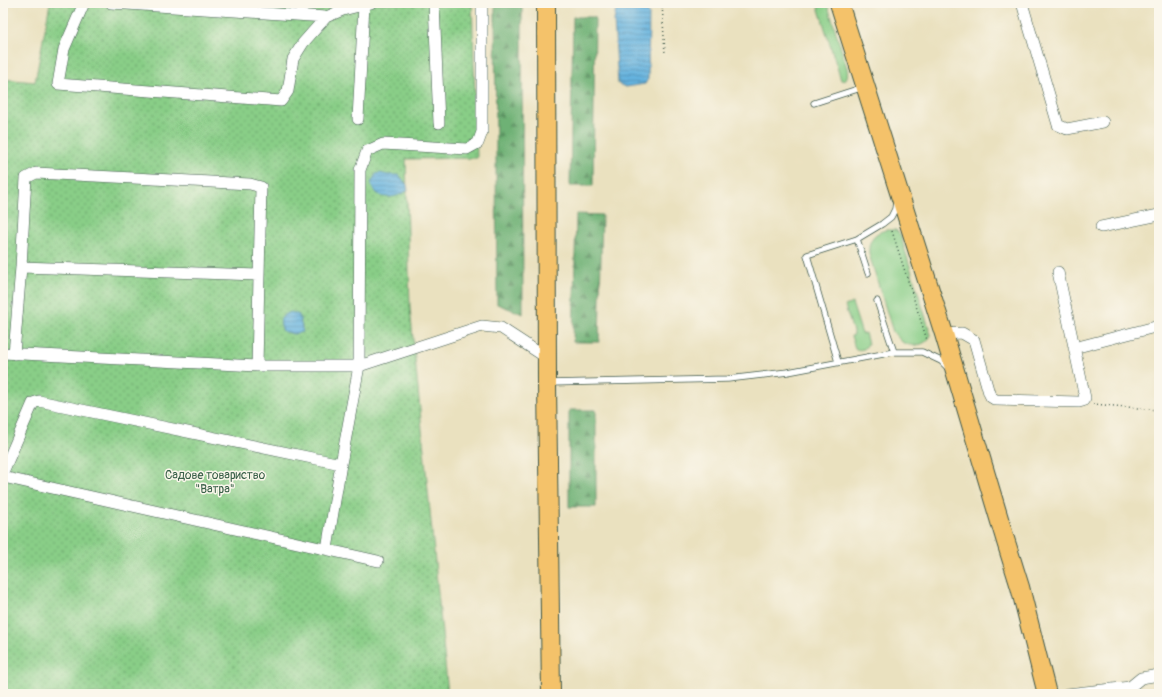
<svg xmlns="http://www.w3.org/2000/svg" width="1162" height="697" font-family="Pangolin,sans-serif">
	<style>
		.green { fill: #89ce87; stroke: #54865e }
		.forest { fill: url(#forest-firs); stroke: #467754 }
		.garden { fill: url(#garden-dots); stroke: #54865e }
		.water { fill: url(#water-rules); stroke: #427889 }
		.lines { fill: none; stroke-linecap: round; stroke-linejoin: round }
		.service-casing { stroke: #3d5649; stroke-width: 7 }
		.minor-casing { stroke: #3d5649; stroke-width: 12 }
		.trunk-casing { stroke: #3d5649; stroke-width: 20 }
		.path { stroke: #3d5649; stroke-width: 1.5; stroke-dasharray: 1 3; stroke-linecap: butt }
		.service { stroke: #fff; stroke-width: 5.5 }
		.minor { stroke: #fff; stroke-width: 11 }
		.trunk { stroke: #f4c26a; stroke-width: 18 }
		.labels { text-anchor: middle; stroke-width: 3; stroke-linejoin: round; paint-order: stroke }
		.park-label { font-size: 12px; fill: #3a6149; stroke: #fbf7ec }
	</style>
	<defs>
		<pattern id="forest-firs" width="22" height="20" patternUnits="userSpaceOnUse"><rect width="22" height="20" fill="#6eb174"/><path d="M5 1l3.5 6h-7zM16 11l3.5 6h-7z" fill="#5a9160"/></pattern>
		<pattern id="garden-dots" width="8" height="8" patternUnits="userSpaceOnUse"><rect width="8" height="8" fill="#89ce87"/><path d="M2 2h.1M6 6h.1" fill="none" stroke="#6fa86f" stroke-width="1.8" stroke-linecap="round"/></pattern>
		<pattern id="water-rules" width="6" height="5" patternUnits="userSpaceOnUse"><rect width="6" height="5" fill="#65b2de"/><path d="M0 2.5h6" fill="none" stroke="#5392b5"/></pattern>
	</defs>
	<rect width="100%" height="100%" fill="#fbf7ec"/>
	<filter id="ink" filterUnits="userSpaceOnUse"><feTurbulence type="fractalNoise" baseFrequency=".025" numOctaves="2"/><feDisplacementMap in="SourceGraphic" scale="8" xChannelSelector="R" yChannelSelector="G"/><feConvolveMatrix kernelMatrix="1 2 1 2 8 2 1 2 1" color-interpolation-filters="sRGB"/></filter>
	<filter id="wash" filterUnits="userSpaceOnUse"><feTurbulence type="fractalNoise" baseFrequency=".012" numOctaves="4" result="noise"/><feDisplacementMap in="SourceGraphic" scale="16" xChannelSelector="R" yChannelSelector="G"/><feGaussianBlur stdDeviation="0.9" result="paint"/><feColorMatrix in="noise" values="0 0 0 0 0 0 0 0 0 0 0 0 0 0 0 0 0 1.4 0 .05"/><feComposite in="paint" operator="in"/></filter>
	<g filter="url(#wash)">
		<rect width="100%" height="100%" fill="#eae1bf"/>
		<!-- green -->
		<path class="green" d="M817 3H827L847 68C848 74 848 77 844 81L841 80Z
			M886 230H896L900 234 931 335C926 346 912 348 902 342 899 339 896 335 893 332L869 254C868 241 873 233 886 230Z
			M852 303 862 334 865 333 868 344 864 349 858 350 855 348 851 336 854 335 845 306Z"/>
		<!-- forest -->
		<path class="forest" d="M495 3H522L523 314 497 304Z
			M573 17H595L593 186H570Z
			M576 214 602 215 599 342H573Z
			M569 410H596V507H569Z"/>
		<!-- garden -->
		<path class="garden" d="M50 3H472L477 158 406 159 410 308 448 694H3V79L35 82Z"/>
		<!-- water -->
		<path class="water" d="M644 6 649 14 648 79 645 84 626 87 618 84 614 21 616 9Z
			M380 173 388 175H399L407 185 408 190C394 200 376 201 371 183L376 174Z
			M291 312 299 315 303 332 293 334 283 331C278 320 280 316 291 312Z"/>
	</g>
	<g filter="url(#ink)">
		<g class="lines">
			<defs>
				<path id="service" d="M814 103 864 87
					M857 239 868 273
					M877 301 894 352
					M838 362 807 255 857 239 882 224 891 217 895 209 896 202
					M549 383 728 379 788 372 894 352H922L941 361 949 369"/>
				<path id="minor" d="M84 3 64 49 58 84 281 101 288 91 293 59 303 43 326 17 343 10 371 3
					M111 3 326 17
					M434 3 439 123
					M1022 3 1058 125 1067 129 1103 122
					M358 119 364 5
					M1101 227 1159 215
					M21 267 258 275
					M944 334 962 333 974 340 989 393 991 397 996 400 1079 402 1083 401 1085 398 1058 272
					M1074 348 1159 326
					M3 353 257 366H359L482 326 501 328 547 358
					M14 354 21 267 26 178 36 173 250 184 261 187 257 366
					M3 472 33 403 39 401 341 464
					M3 477 378 561
					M327 549 341 464 359 366 360 170 367 151 383 144 467 149 478 143 482 132V3
					M1067 694 1130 687 1141 678 1159 675"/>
				<path id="trunk" d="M546 3 547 383 551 694
					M839 3 944 334 1006 542 1020 587 1047 694"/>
			</defs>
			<!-- service casing -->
			<use href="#service" class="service-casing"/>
			<!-- minor casing -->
			<use href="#minor" class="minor-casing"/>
			<!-- trunk casing -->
			<use href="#trunk" class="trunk-casing"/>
			<!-- path -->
			<path class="path" d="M662 3 665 54
				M892 231 927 340
				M1093 404 1159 410"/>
			<!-- service -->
			<use href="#service" class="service"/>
			<!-- minor -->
			<use href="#minor" class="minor"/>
			<!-- trunk -->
			<use href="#trunk" class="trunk"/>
		</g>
	</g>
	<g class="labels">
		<!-- park labels -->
		<g class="park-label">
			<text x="215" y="479">Садове товариство<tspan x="215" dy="14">"Ватра"</tspan></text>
		</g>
	</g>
	<!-- margin -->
	<rect width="1162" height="697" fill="none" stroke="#fbf7ec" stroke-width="16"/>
</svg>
